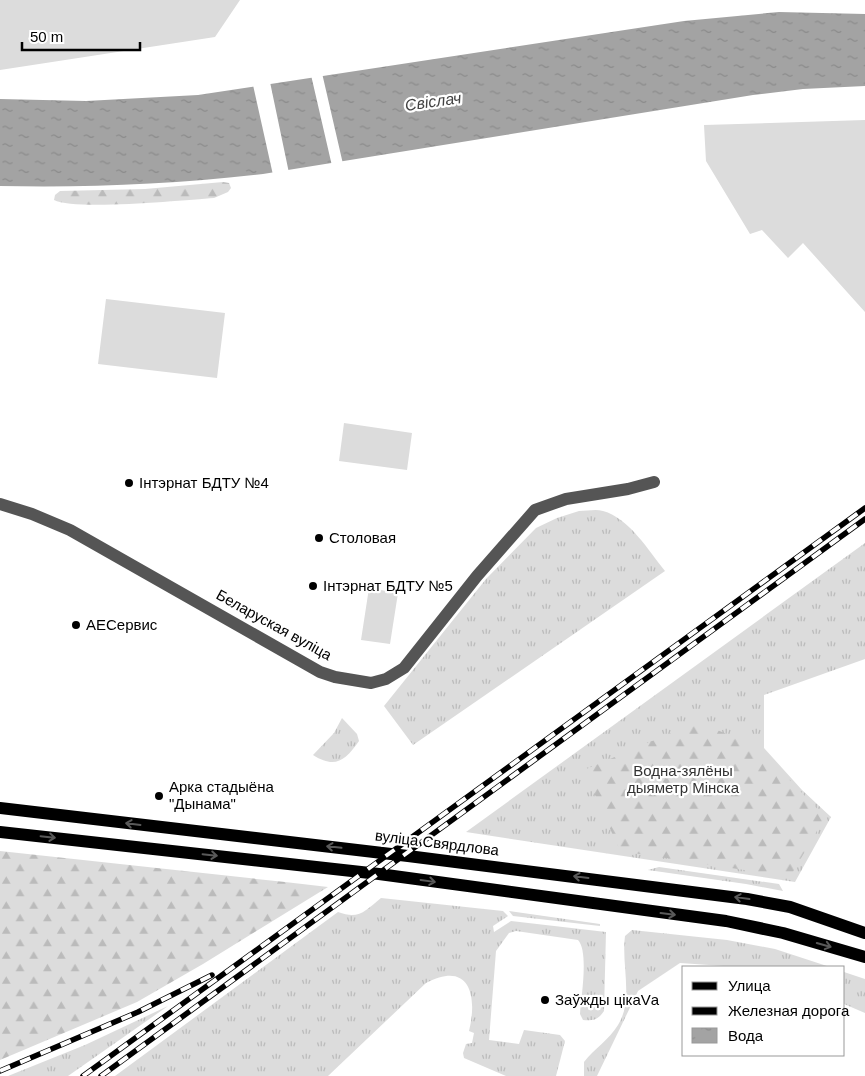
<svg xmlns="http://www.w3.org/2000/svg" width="865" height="1076" font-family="Helvetica,sans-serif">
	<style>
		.grass { fill: url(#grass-tufts) }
		.forest { fill: url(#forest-firs) }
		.garden { fill: #dcdcdc }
		.water { fill: url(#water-ripples) }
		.pier { fill: #fff }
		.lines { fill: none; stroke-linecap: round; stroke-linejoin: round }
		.minor { stroke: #555; stroke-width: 12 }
		.major { stroke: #000; stroke-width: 12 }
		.rail-casing { stroke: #000; stroke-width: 5.5 }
		.rail { stroke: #fff; stroke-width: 4; stroke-dasharray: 11; stroke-linecap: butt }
		.oneway { stroke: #595959 }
		.poi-dot { fill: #000; stroke: #fff; stroke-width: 2 }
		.labels { text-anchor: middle; stroke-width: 4.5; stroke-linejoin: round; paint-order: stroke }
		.poi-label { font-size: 15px; fill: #000; stroke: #fff; text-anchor: start }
		.street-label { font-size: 15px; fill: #000; stroke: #fff }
		.park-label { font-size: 15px; fill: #333; stroke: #fff }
		.water-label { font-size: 16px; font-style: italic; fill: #444; stroke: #fff }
	</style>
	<defs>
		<pattern id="grass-tufts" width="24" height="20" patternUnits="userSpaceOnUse" patternTransform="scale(1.25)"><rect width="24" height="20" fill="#dcdcdc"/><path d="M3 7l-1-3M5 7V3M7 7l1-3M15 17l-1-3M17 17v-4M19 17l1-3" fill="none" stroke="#bbb"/></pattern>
		<pattern id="forest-firs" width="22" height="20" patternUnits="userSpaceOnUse" patternTransform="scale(1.25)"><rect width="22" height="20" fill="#dcdcdc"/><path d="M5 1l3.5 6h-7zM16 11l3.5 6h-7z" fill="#bbb"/></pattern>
		<pattern id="water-ripples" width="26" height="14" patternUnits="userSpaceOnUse" patternTransform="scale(1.25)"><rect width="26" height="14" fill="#a3a3a3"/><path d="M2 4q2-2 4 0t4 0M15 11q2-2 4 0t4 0" fill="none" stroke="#8b8b8b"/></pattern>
	</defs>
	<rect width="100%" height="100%" fill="#fff"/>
	<!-- grass -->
	<path class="grass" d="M579 511C587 511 596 509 603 511 629 518 649 551 665 571L413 745 384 706 486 579 536 528 557 518Z
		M865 543V659L764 695V748L802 790 831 817 795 882 466 832Z
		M342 718 357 734 359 741C345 761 335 769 313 755L334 733Z
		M659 867 779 884 783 891 746 884 648 870Z
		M381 898 503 911 508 916 493 926 494 932 511 921 606 932 604 1011C598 1020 593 1021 583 1020L580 1014C581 997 589 952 578 940L516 931 509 933 496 951 489 1040 519 1044 524 1030 560 1035 565 1041 556 1076H506L464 1058 463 1053 466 1044 472 1043 474 1033 469 1031C478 995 469 960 426 983L328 1076H115L338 912C359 920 365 911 381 898Z
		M509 911 600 924V926L513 916Z
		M632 930 727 940 775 949 830 967H738L680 963 638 991 597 1076H584V1062C594 1049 609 1040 618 1025 634 1000 621 964 625 936Z
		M844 972 865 979V1013L844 1004Z
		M168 1006 68 1076H8L85 1045Z"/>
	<!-- forest -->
	<path class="forest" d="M223 182 229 183 231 188 228 192 214 198C184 200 75 211 54 200L55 195 60 191 145 189Z
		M697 722 757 746 825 817 790 877 620 851 584 770Z
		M0 851 285 882 328 887 203 964 137 1002 0 1060Z"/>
	<!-- garden -->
	<path class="garden" d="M0 0H240L215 37 0 70Z
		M865 120V312L803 243 788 258 762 230 750 234 706 161 704 125Z
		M106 299 225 313 217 378 98 364Z
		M344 423 412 433 407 470 339 461Z
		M369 588 398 593 390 644 361 640Z"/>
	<!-- water -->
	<path class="water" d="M779 12 865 14V86L803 89 753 95 263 174C175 184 88 188 0 186V99L86 101 198 95 684 21Z"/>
	<!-- pier -->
	<path class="pier" d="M322 73 343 164 332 166 311 75Z
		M270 82 289 173 273 175 253 85Z"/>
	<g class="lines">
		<!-- minor -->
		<path class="minor" d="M0 504 32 514 70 530 320 672 335 677 371 683 386 679 404 668 477 576 535 510 566 499 628 489 654 482"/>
		<!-- major -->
		<path class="major" d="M0 808 408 856 747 899 790 907 865 933
			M0 832 379 874 726 921 783 933 865 957"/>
		<defs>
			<path id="rail" d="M0 1071 138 1012 212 975
				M83 1076 865 508
				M101 1076 865 519"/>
		</defs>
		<!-- rail casing -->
		<use href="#rail" class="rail-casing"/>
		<!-- rail -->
		<use href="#rail" class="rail"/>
	</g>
	<!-- one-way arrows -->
	<defs><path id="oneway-shaft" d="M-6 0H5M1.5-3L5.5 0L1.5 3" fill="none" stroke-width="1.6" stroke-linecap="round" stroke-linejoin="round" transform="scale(1.25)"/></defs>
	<g class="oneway">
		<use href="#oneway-shaft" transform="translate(133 824) rotate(-173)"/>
		<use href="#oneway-shaft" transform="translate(48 837) rotate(6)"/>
		<use href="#oneway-shaft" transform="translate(334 847) rotate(-174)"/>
		<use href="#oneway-shaft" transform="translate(210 855) rotate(6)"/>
		<use href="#oneway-shaft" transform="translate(581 877) rotate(-173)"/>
		<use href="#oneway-shaft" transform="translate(428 881) rotate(8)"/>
		<use href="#oneway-shaft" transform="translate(742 898) rotate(-172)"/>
		<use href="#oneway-shaft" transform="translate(668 914) rotate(7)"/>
		<use href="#oneway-shaft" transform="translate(824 945) rotate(16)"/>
	</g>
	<!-- markers -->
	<g class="poi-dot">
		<circle cx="129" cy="483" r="5"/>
		<circle cx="319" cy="538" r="5"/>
		<circle cx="313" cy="586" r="5"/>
		<circle cx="76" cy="625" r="5"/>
		<circle cx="159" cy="796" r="5"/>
		<circle cx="545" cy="1000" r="5"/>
	</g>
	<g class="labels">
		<!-- poi labels -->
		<g class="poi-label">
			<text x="139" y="488">Інтэрнат БДТУ №4</text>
			<text x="329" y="543">Столовая</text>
			<text x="323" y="591">Інтэрнат БДТУ №5</text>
			<text x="86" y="630">АЕСервис</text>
			<text x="169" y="792">Арка стадыёна<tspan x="169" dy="17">"Дынама"</tspan></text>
			<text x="555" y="1005">Заўжды цікаVа</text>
		</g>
		<!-- street labels -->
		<g class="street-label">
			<text transform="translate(274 625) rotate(29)" y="5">Беларуская вуліца</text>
			<text transform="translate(437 843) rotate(7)" y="5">вуліца Свярдлова</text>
		</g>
		<!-- park labels -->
		<g class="park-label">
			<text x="683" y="776">Водна-зялёны<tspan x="683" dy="17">дыяметр Мінска</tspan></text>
		</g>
		<!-- water labels -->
		<g class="water-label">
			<text transform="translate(433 101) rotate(-8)" y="6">Свіслач</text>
		</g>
	</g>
	<!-- legend -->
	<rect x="682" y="966" width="162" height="90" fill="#ffffff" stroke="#999999"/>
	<rect x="692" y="982" width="25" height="8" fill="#000000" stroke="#999999"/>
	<text x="728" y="991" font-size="15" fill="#000000">Улица</text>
	<rect x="692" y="1007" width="25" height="8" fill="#000000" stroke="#999999"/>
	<text x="728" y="1016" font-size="15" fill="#000000">Железная дорога</text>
	<rect x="692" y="1028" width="25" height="15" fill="url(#water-ripples)" stroke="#999999"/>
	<text x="728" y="1041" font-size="15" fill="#000000">Вода</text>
	<!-- scale -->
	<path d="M22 42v8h118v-8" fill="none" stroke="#000000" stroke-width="2.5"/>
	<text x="30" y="42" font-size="15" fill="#000000" stroke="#ffffff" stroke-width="4" paint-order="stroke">50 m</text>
</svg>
